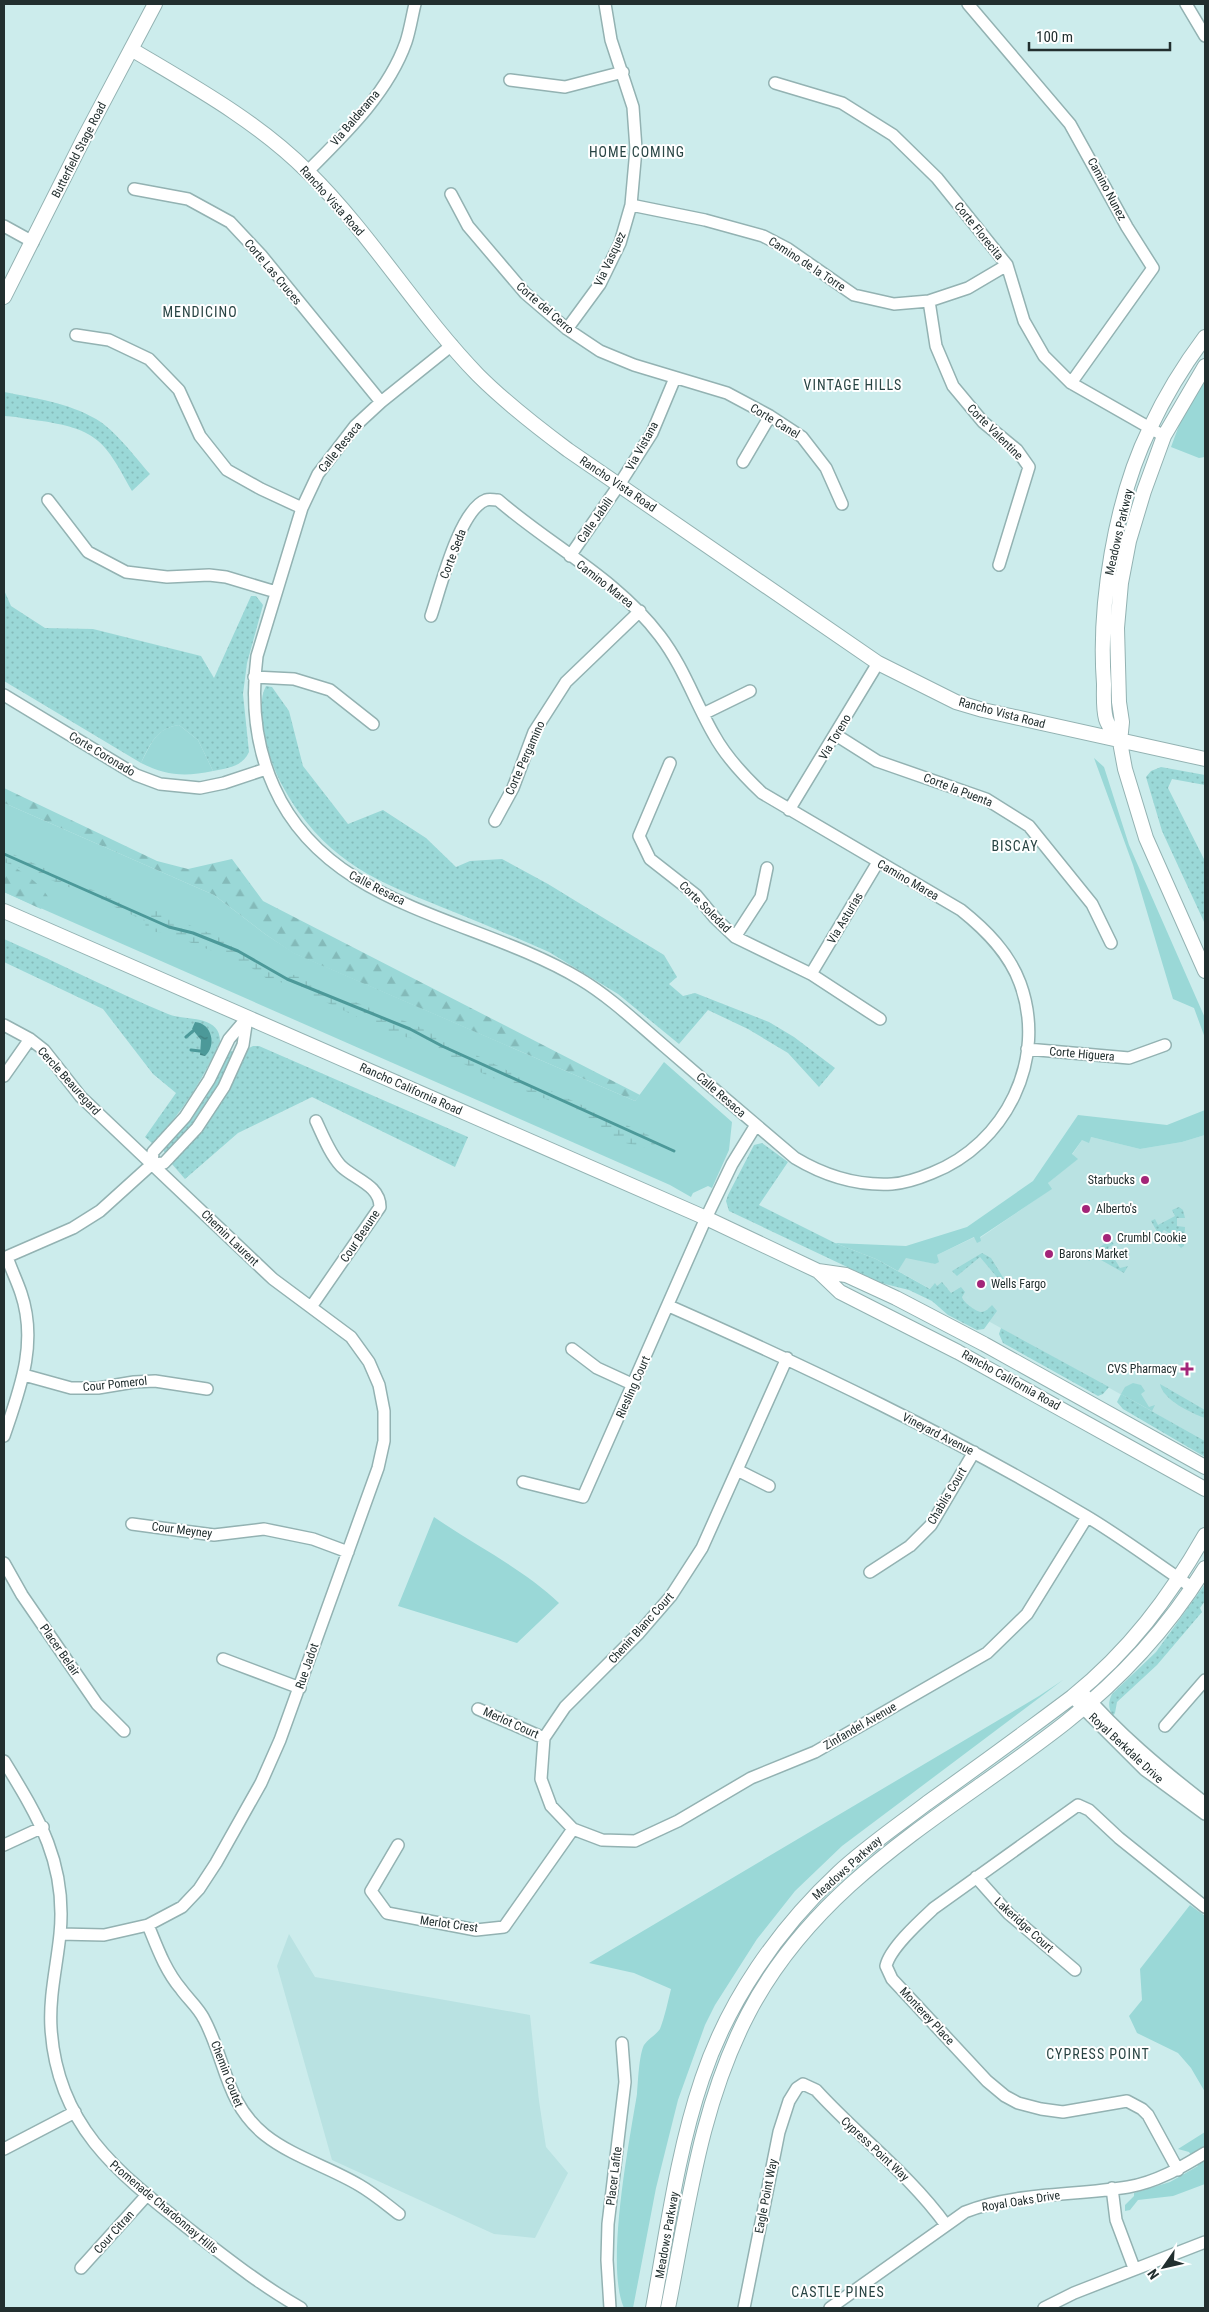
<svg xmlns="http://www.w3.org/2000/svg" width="1209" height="2312" font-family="'Roboto Condensed',sans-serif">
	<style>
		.built { fill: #b9e2e2 }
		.green { fill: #9ad8d7 }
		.forest { fill: url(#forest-firs) }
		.wetland { fill: url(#wetland-marsh) }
		.garden { fill: url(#garden-dots) }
		.water { fill: url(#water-ripples) }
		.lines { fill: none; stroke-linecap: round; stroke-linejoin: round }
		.stream { stroke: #4c9999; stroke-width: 3 }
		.minor-casing { stroke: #93b2b2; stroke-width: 14 }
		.major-casing { stroke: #93b2b2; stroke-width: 16 }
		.minor { stroke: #fff; stroke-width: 11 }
		.major { stroke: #fff; stroke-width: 14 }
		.poi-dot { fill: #a32578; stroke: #fff; stroke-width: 2 }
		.labels { text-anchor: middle; stroke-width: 4; stroke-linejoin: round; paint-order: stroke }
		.street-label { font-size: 12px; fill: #222f2f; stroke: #fff }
		.poi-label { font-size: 12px; fill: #222f2f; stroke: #fff; text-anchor: start }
		.neighbourhood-label { font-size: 14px; letter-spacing: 1px; fill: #284443; stroke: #fff }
	</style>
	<defs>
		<pattern id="forest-firs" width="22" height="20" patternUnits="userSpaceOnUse" patternTransform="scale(1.25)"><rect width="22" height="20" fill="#9ad8d7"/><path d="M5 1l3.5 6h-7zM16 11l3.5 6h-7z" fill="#84bab9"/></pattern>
		<pattern id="wetland-marsh" width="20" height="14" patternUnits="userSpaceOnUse" patternTransform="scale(1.25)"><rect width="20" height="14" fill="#9ad8d7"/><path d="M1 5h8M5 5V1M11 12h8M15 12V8" fill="none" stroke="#84bab9"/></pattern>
		<pattern id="garden-dots" width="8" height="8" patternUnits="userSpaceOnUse" patternTransform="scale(1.25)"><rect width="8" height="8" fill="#9ad8d7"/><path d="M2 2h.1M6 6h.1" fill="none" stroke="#84bab9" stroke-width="1.8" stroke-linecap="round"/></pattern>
		<pattern id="water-ripples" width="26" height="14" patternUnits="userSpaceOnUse" patternTransform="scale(1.25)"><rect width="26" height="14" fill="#4c9999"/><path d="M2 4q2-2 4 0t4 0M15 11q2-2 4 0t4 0" fill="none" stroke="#3f7d7d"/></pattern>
	</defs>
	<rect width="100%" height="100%" fill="#ccecec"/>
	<!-- built -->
	<path class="built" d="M1205 1135V1441L898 1271 906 1257 935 1264 937 1255 975 1237 977 1242 980 1238 1051 1189 1048 1183 1077 1159 1072 1155 1082 1140 1091 1137 1140 1149 1182 1142Z
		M289 1934 315 1977 530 2015 539 2101 546 2147 568 2173 535 2238 494 2234 332 2160 277 1966Z"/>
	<!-- green -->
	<path class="green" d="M1205 379V457L1199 458 1171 447 1181 420Z
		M179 725 198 740 213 771C185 777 167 776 141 763 151 744 156 728 179 725Z
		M1094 758 1104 767 1129 845 1205 1018V1038L1194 1008 1173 999 1133 865Z
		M4 803 214 895 265 934 294 953 635 1101 664 1062 732 1122 729 1150 712 1188 708 1186 693 1193 691 1197 670 1185 4 892Z
		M1205 1110V1135L1182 1142 1140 1149 1091 1137 1089 1143 1082 1140 1072 1154 1078 1159 1048 1183 1052 1189 980 1237 981 1241 977 1243 974 1237 937 1255 939 1262 935 1264 906 1258 898 1271 876 1259 835 1243 906 1246 967 1227 1033 1181 1078 1115 1167 1125Z
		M1133 1383 1141 1385 1145 1391 1141 1394 1149 1407 1155 1405 1152 1411 1121 1394 1125 1387Z
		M434 1517C476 1546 522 1568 559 1603L517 1643 398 1606Z
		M1063 1680 842 1846 795 1891 757 1939 715 2005 705 2025 678 2100 656 2188 633 2308H624C605 2266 629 2143 637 2094 638 2082 639 2055 644 2045 648 2039 656 2035 660 2029 665 2016 668 2001 671 1989L634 1973 589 1963 1039 1696Z
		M1190 1905 1205 1916V2092L1191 2068 1178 2053 1137 2033 1129 2016 1142 2000 1140 1969Z
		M1205 2132V2184L1173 2196 1138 2200 1130 2210 1125 2211V2205L1134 2196V2193L1170 2182 1198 2166 1189 2152 1178 2149Z"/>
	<!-- forest -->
	<path class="forest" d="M4 788 157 861 188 869 232 859 263 901 640 1095 635 1101 293 953 265 934 214 895 4 803Z
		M4 862C21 870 39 882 49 898L41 909 4 892Z"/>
	<!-- wetland -->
	<path class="wetland" d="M4 850 144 913H149L156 904 162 907 174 919 217 936 278 971 306 978 334 994 415 1025 531 1082 653 1137 656 1143 652 1149 621 1142 600 1126 566 1107 488 1076 414 1039 384 1032 379 1027 287 984 266 978 246 964 166 933 146 931 145 921 87 894 4 862Z"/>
	<!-- garden -->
	<path class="garden" d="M4 392C34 398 69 403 96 419 115 430 135 457 150 474L132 491C105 442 99 430 42 421 30 420 15 416 4 416Z
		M4 590 11 606 45 628 93 629 201 656 214 678 251 596H256L263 605 247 663 243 694 249 752C242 767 228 768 213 771L198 740 179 725C157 728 150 744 141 763L4 681Z
		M266 686 272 687 289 711 303 766 348 824 383 810 426 838 456 867 470 861 502 859 548 884 664 955 677 977 669 984 683 996 695 993 769 1022 794 1037 835 1068 819 1087 788 1053 748 1029 708 1010 679 1044 618 994 549 952C517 938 486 925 454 912 390 886 340 870 298 811 284 791 273 770 267 746 264 729 257 702 266 686Z
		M1161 767 1205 775V785L1172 779 1168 788 1205 861V924L1162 831 1146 777 1151 771Z
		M4 939C59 963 113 991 168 1014 184 1021 221 1014 220 1042 203 1079 182 1114 152 1143L145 1137 176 1093 153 1074 103 1009 4 962Z
		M253 1046H259L468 1137 455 1167 312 1097 238 1133 185 1179 171 1163 245 1050Z
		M232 1051 234 1053C215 1095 198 1119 168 1152H164V1148L205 1099 228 1052Z
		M762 1143 788 1162 759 1205 835 1243 876 1259 930 1289 935 1283 937 1286 942 1282 951 1293 961 1287 965 1292 962 1297C963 1302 975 1311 981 1312 986 1312 989 1308 992 1305L997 1311 984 1329 977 1330 948 1315 932 1301 909 1290 881 1283 729 1211 726 1201 728 1195 754 1145Z
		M1179 1207 1183 1210 1185 1218H1177V1226L1185 1227 1184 1246 1181 1248 1178 1245 1180 1239 1164 1230 1159 1235 1151 1221 1155 1219 1158 1225 1175 1216 1172 1210Z
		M1110 1240 1114 1244 1108 1248 1120 1268 1128 1266 1124 1273 1094 1256 1089 1261 1086 1257Z
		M982 1253 991 1258 1009 1287 1006 1288 980 1257 957 1276 952 1271Z
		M1001 1328 1098 1381 1109 1387 1103 1394 1098 1396 1003 1343 999 1334Z
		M1160 1384 1205 1410V1418C1191 1413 1163 1400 1160 1384Z
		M1121 1394 1205 1441V1457L1123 1409 1117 1402Z
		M1205 1584V1601L1200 1608 1202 1612 1157 1665 1117 1702 1115 1713 1113 1716C1108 1708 1108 1702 1112 1694L1156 1652Z"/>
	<!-- water -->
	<path class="water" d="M195 1022C212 1023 217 1046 205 1056L200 1055 201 1040 192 1029Z"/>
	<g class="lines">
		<!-- stream -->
		<path class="stream" d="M4 854 169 927 193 933 238 951 287 979 410 1029 442 1046 674 1151
			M186 1037 193 1031
			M191 1050 200 1051"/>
		<defs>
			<path id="minor" d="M968 4 1070 124 1127 227 1153 268 1071 383
				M1186 4 1205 36
				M510 80 565 87 623 72
				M775 83 842 103 893 135 937 178 1007 265 1024 321 1044 356 1071 383 1164 436
				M308 171C345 134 388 93 406 42 410 30 412 16 415 4
				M134 189 188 199 230 222 261 255 381 402
				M451 194 468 226 525 293 567 329 600 351 634 365 727 393 770 416 802 437 826 468 842 504
				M631 205 705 220 763 236 788 249 854 295 894 304 929 301 968 288 1007 265
				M4 226 33 242
				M929 301 936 346 953 386 983 422 1017 450 1029 467 999 565
				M567 329 600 284 620 243 631 205 636 149 633 107 611 40 605 4
				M76 335 109 340 149 359 179 390 200 436 227 470 261 489 302 508
				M743 462 770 416
				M48 500 88 552 126 572 167 577 209 575 226 577 276 592
				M570 556 619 485 652 433 675 378
				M431 616C440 590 459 510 486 500 489 499 494 500 498 500 551 546 617 579 660 636 683 666 695 702 714 735 726 757 744 776 762 793L961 910C986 930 1009 953 1020 983 1048 1059 1006 1144 932 1173 920 1178 906 1183 892 1184 856 1186 825 1176 795 1158 750 1120 707 1083 663 1045 636 1022 610 997 580 979 477 917 328 909 274 787 255 745 251 702 257 656L302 508 318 474 355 426 381 402 452 345
				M254 677 294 679 330 690 373 724
				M4 695 136 775 160 784 200 788 224 783 266 769
				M703 714 750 691
				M836 735 877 761 986 799 1029 826 1092 904 1111 943
				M670 763 639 836 650 859 696 895 715 918 735 937 811 974 880 1019
				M789 810 878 663
				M495 821 513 788 534 732 566 682 640 611
				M735 937 761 897 767 868
				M811 974 878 862
				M4 1025 30 1039 44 1050 81 1097 273 1279 351 1337 369 1362 379 1385 384 1411V1441L378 1468 280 1740 261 1783 216 1863 199 1889 182 1907 148 1925 104 1935 60 1934
				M1027 1049 1129 1058 1165 1045
				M4 1076 30 1039
				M152 1164 153 1152 185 1117 209 1080 229 1039 247 1018
				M4 1258 73 1228 100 1211 152 1164 164 1163 197 1128 224 1087 243 1045 247 1018
				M669 1306C812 1369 952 1436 1086 1516 1123 1538 1157 1564 1193 1588
				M311 1307 380 1207C380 1185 354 1179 341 1166 330 1154 323 1136 316 1121
				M572 1349 597 1368 634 1385
				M787 1358 702 1548 671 1596 639 1633 565 1707 544 1738 541 1779 551 1806 573 1829 602 1840 635 1841 678 1821 751 1778 815 1752 987 1653 1027 1614 1087 1517
				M24 1375 71 1388H98L134 1382 155 1381 207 1389
				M4 1436C20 1389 38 1343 21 1293 17 1281 11 1269 7 1257
				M737 1470 769 1486
				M523 1482 583 1497 706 1218 732 1164 756 1125
				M132 1524 214 1535 264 1529 313 1539 348 1552
				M4 1563 22 1595 97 1704 124 1731
				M870 1572 910 1546 931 1525 974 1452
				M223 1659 300 1688
				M1081 1690C1118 1733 1160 1768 1205 1803
				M1072 1697 1145 1770 1205 1814
				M478 1709 544 1738
				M1165 1726 1205 1680
				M4 1761C39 1818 67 1864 60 1934 57 1965 49 1996 51 2028 57 2128 121 2175 193 2232 228 2259 262 2286 301 2308
				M4 1845 43 1827
				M398 1845 371 1891 387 1913 476 1930 504 1927 573 1829
				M976 1877 1009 1914 1075 1970
				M148 1925C157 1947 165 1970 181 1989 188 1999 198 2007 204 2019 226 2060 225 2103 265 2135 293 2157 329 2167 359 2185 373 2193 386 2204 399 2214
				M4 2149 75 2112
				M1178 2170 1148 2115 1142 2109 1127 2101 1063 2112 1041 2109 1018 2103 1005 2096 987 2081 892 1979 886 1966C890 1948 920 1921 934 1908L1078 1805 1089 1810 1119 1838 1205 1907
				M1112 2188 1116 2220 1134 2268
				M81 2268 147 2195
				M610 2308 607 2260 608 2224 625 2082 622 2043
				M744 2308 779 2132 789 2101 797 2088 803 2084 816 2090C858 2136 909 2174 946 2225
				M830 2308 965 2212C1016 2192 1074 2196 1128 2187 1157 2182 1180 2168 1205 2153
				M1044 2308 1074 2293 1205 2242"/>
			<path id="major" d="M131 49C193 86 257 121 308 172 371 234 417 312 478 375 506 403 537 427 568 450L878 663 956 702 983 710 1205 759
				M4 297 83 140 155 4
				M1205 366 1164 436 1144 491 1129 541 1121 583 1117 628 1119 702 1122 722 1120 742 1125 769 1146 838 1205 971
				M1120 742C1115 735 1108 726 1106 719 1103 708 1104 695 1104 684 1098 606 1115 499 1150 428 1165 396 1184 365 1205 337
				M4 911 706 1218 818 1271 840 1292 958 1352 1205 1489
				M818 1271 846 1275 896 1298 984 1344 1205 1467
				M653 2308C667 2232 677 2153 702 2079 728 2001 778 1929 838 1873 866 1847 897 1826 927 1803 976 1768 1024 1733 1072 1697 1129 1651 1169 1598 1205 1535
				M668 2308C688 2208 700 2106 748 2014 819 1878 949 1814 1065 1723 1121 1679 1168 1628 1205 1568"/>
		</defs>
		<!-- minor casing -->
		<use href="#minor" class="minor-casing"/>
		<!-- major casing -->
		<use href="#major" class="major-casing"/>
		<!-- minor -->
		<use href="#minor" class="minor"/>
		<!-- major -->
		<use href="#major" class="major"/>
	</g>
	<!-- markers -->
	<g class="poi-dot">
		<circle cx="1145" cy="1180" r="5"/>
		<circle cx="1086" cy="1209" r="5"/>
		<circle cx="1107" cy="1238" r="5"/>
		<circle cx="1049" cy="1254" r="5"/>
		<circle cx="981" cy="1284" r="5"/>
		<path d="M1184.5 1361.5h5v5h5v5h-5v5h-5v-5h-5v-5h5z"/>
	</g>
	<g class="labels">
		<!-- street labels -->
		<g class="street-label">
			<text transform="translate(355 118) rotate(-50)" y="4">Via Balderama</text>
			<text transform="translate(79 150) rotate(-63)" y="4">Butterfield Stage Road</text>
			<text transform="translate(1107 189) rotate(62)" y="4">Camino Nunez</text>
			<text transform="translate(332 201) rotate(48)" y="4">Rancho Vista Road</text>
			<text transform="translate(979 231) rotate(51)" y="4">Corte Florecita</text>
			<text transform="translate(610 259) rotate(-65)" y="4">Via Vasquez</text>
			<text transform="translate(807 264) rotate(33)" y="4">Camino de la Torre</text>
			<text transform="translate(273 272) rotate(50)" y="4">Corte Las Cruces</text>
			<text transform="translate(545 308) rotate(41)" y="4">Corte del Cerro</text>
			<text transform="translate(775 421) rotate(31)" y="4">Corte Canel</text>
			<text transform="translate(995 432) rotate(45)" y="4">Corte Valentine</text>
			<text transform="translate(642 446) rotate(-61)" y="4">Via Vistana</text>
			<text transform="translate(340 447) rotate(-51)" y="4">Calle Resaca</text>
			<text transform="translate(618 484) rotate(34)" y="4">Rancho Vista Road</text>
			<text transform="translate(595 520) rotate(-55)" y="4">Calle Jabili</text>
			<text transform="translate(1119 532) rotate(-77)" y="4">Meadows Parkway</text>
			<text transform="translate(453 554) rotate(-69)" y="4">Corte Seda</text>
			<text transform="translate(605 584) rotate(38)" y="4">Camino Marea</text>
			<text transform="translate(1002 713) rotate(15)" y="4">Rancho Vista Road</text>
			<text transform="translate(835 737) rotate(-59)" y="4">Via Toreno</text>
			<text transform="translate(102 754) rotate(31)" y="4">Corte Coronado</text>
			<text transform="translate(525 758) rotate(-66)" y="4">Corte Pergamino</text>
			<text transform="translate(958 790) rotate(21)" y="4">Corte la Puenta</text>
			<text transform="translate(908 880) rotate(30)" y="4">Camino Marea</text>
			<text transform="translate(377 888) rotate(27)" y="4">Calle Resaca</text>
			<text transform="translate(705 907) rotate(45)" y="4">Corte Soledad</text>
			<text transform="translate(845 918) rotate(-59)" y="4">Via Asturias</text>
			<text transform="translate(1082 1054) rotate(5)" y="4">Corte Higuera</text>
			<text transform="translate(69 1081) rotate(48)" y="4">Cercle Beauregard</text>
			<text transform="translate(411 1089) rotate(24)" y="4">Rancho California Road</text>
			<text transform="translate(721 1095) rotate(41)" y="4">Calle Resaca</text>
			<text transform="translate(360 1236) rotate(-56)" y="4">Cour Beaune</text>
			<text transform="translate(230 1238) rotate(44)" y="4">Chemin Laurent</text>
			<text transform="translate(1011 1380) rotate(29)" y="4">Rancho California Road</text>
			<text transform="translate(115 1384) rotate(-6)" y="4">Cour Pomerol</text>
			<text transform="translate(633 1387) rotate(-66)" y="4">Riesling Court</text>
			<text transform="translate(938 1434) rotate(27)" y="4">Vineyard Avenue</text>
			<text transform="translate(947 1496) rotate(-59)" y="4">Chablis Court</text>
			<text transform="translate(182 1530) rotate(7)" y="4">Cour Meyney</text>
			<text transform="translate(641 1628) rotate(-48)" y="4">Chenin Blanc Court</text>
			<text transform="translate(60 1650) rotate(55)" y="4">Placer Belair</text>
			<text transform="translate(307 1666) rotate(-71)" y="4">Rue Jadot</text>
			<text transform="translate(511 1723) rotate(24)" y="4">Merlot Court</text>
			<text transform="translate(860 1726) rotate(-30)" y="4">Zinfandel Avenue</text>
			<text transform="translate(1126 1748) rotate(43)" y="4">Royal Berkdale Drive</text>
			<text transform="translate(847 1868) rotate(-42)" y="4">Meadows Parkway</text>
			<text transform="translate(449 1924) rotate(8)" y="4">Merlot Crest</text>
			<text transform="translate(1024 1925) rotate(42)" y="4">Lakeridge Court</text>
			<text transform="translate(927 2016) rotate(47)" y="4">Monterey Place</text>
			<text transform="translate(227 2074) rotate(69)" y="4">Chemin Coutet</text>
			<text transform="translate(875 2149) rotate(43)" y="4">Cypress Point Way</text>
			<text transform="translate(614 2176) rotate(-83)" y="4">Placer Lafite</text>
			<text transform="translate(766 2196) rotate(-79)" y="4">Eagle Point Way</text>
			<text transform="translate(1021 2201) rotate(-9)" y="4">Royal Oaks Drive</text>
			<text transform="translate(164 2207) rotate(40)" y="4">Promenade Chardonnay Hills</text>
			<text transform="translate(114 2232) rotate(-48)" y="4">Cour Citran</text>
			<text transform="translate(667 2235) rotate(-80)" y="4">Meadows Parkway</text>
		</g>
		<!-- poi labels -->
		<g class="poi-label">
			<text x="1135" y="1184" text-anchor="end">Starbucks</text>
			<text x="1096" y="1213">Alberto's</text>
			<text x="1117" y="1242">Crumbl Cookie</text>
			<text x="1059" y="1258">Barons Market</text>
			<text x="991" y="1288">Wells Fargo</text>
			<text x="1177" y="1373" text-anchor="end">CVS Pharmacy</text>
		</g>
		<!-- neighbourhood labels -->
		<g class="neighbourhood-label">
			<text x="637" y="157">HOME COMING</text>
			<text x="200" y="317">MENDICINO</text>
			<text x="853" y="390">VINTAGE HILLS</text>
			<text x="1015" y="851">BISCAY</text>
			<text x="1098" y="2059">CYPRESS POINT</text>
			<text x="838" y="2297">CASTLE PINES</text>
		</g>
	</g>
	<!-- border -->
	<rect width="1209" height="2312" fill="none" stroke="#222f2f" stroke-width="10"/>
	<!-- north arrow -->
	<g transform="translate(1164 2267) rotate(236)" stroke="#ffffff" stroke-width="4" paint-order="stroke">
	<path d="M0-4L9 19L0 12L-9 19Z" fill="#222f2f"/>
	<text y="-8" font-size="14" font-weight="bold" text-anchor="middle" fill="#222f2f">N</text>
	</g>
	<!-- scale -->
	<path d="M1029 42v8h141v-8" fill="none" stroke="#222f2f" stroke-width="2.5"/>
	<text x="1036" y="42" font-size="15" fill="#222f2f" stroke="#ffffff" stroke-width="4" paint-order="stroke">100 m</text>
</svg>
